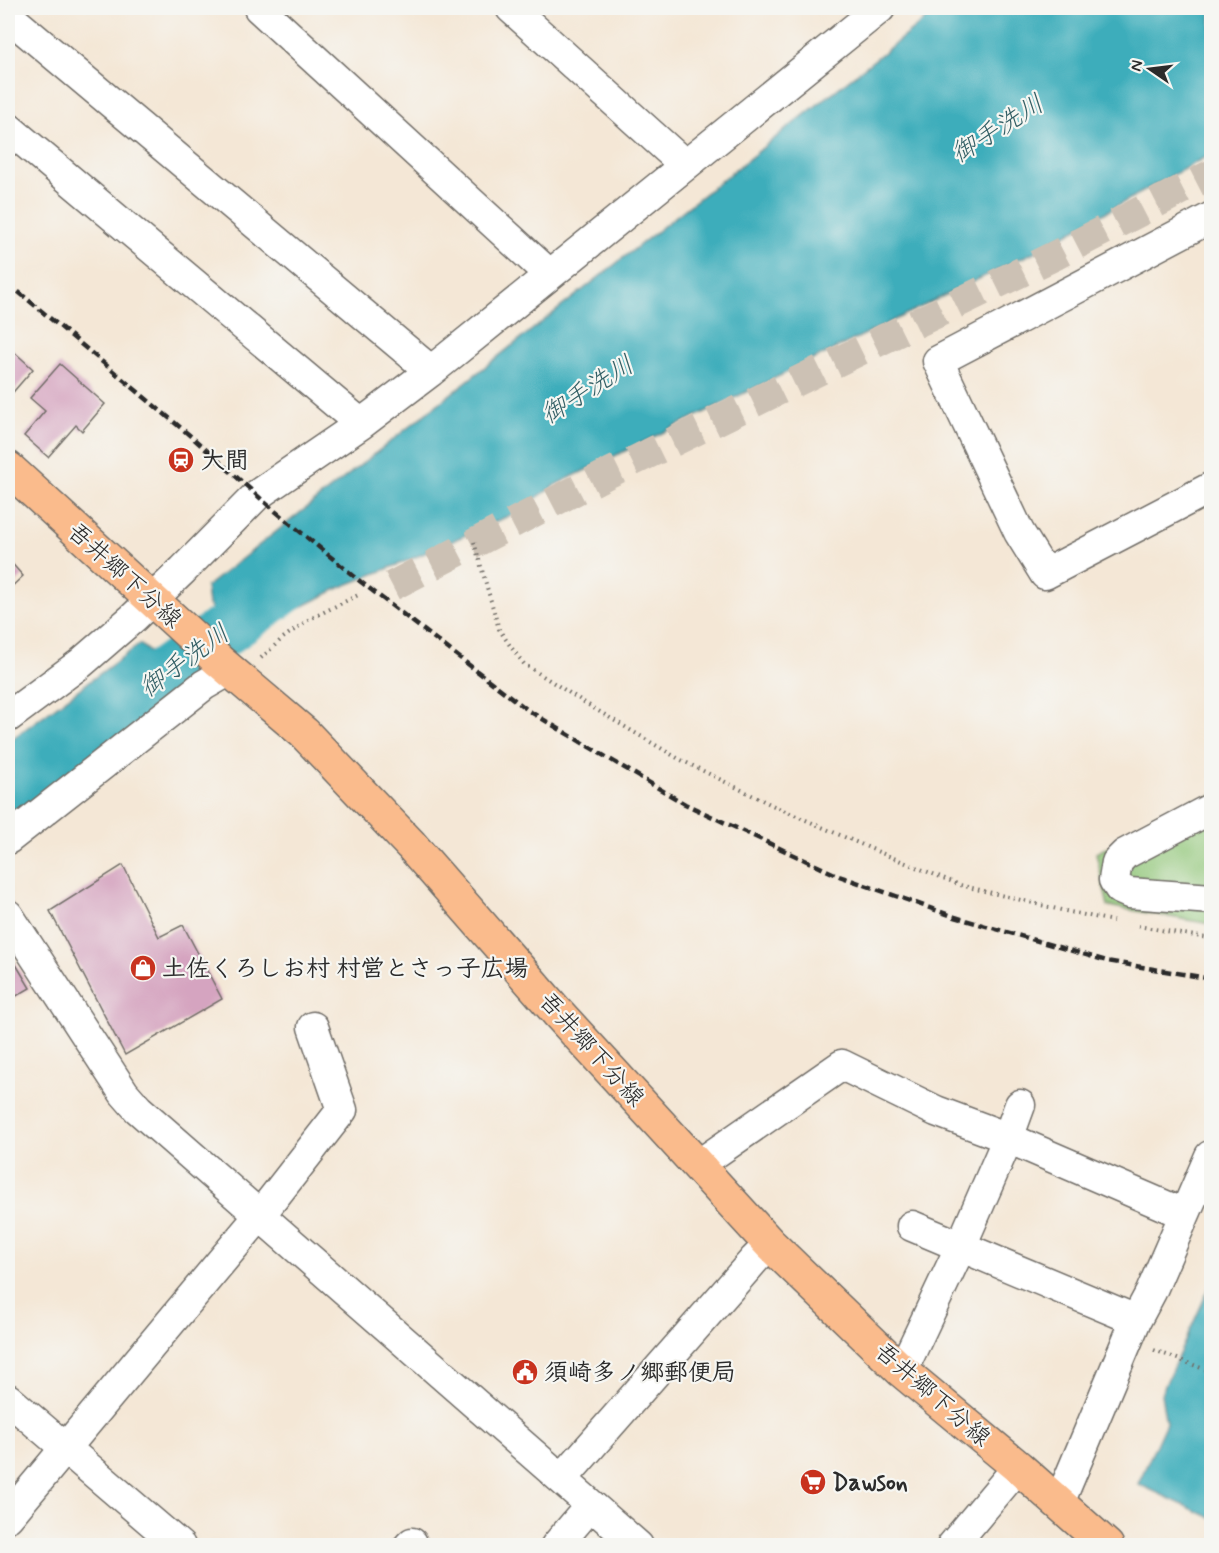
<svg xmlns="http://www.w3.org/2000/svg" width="1219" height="1553" font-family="Mynerve,'Klee One',sans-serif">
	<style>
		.green { fill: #90c678; stroke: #5e7852; stroke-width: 1.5 }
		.water { fill: #3eadbb; stroke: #346c73; stroke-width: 1.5 }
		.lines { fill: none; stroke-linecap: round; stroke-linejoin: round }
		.river { stroke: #3eadbb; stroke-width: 52 }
		.building { fill: #d5a4c0 }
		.minor-tunnel { stroke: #ccc1b4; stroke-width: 30; stroke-dasharray: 30 15; stroke-linecap: butt }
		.minor-casing { stroke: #716d67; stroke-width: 33 }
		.major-casing { stroke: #716d67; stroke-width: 36 }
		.path { stroke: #716d67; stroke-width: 4; stroke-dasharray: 1.5 4.5; stroke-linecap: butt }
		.minor { stroke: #fff; stroke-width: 30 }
		.major { stroke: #fabb8c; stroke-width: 33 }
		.rail { stroke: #2b2b2b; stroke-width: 4.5; stroke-dasharray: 9 4.5; stroke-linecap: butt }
		.labels { text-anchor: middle; stroke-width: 4.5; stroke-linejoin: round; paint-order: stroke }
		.poi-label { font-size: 24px; font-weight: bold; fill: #2b2b2b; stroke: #f6f6f2; text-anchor: start }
		.street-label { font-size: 24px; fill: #2b2b2b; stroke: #f6f6f2 }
		.water-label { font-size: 26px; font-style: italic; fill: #335f65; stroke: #f6f6f2 }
	</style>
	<rect width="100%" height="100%" fill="#f6f6f2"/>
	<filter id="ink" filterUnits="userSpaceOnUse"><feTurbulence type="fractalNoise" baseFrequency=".0167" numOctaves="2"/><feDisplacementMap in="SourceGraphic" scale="12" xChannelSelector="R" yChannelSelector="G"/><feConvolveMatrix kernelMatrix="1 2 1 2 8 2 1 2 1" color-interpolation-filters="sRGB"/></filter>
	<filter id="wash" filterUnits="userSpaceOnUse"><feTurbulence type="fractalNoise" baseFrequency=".008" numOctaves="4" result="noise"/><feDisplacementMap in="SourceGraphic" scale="24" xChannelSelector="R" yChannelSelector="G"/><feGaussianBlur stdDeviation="1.35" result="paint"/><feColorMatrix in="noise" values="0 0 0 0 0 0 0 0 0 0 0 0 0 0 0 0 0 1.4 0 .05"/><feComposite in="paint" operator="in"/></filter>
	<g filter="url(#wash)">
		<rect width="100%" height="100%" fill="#f4e7d6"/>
		<!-- green -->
		<path class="green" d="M1211 796V924L1108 906 1096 853Z"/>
		<!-- water -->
		<path class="water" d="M940 8H1211V154L1034 252 557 484 513 514 402 563 341 587 242 637 208 605 206 587Z
			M140 644 183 682 8 814V742Z
			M1211 1284V1517L1207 1516 1138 1484 1166 1423 1161 1394Z"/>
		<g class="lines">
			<!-- river -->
			<path class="river" d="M8 798 38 777 165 673 288 585"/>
		</g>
		<g id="blocks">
			<!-- building -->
			<path class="building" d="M10 348 33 369 8 398V352Z
				M60 364 105 404 82 431 76 425 48 457 24 436 45 411 30 398Z
				M8 559 23 576 8 590Z
				M123 865 159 937 183 925 222 999 125 1055 50 911Z
				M8 951 30 988 8 1001Z"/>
		</g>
	</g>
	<g filter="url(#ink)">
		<use href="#blocks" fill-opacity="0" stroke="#716d67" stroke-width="1.5"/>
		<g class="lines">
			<!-- minor-tunnel -->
			<path class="minor-tunnel" d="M392 586 609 473 1056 255 1212 174"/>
			<defs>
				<path id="minor" d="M259 8 549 274
					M511 8 685 165
					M8 16 431 371
					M8 128 361 424
					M1212 217 938 361 1019 532 1045 574 1212 487
					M8 717 81 663 133 618 183 570 257 495 361 424 431 371 880 8
					M1212 808 1125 854 1117 862 1114 880 1120 889 1129 893 1212 899
					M8 839 204 685 230 670
					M8 915 124 1093 138 1109 638 1546
					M698 1165 842 1065 936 1111 1008 1138 1184 1214
					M912 1226 1136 1320
					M902 1371 961 1246 1008 1138 1020 1105
					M8 1399 180 1546
					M562 1479 755 1259 770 1244
					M1059 1503 1136 1320 1151 1292 1210 1156
					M8 1517 260 1215 342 1110 313 1027
					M409 1546 412 1543
					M556 1546 591 1505
					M952 1546 1018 1467"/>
				<path id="major" d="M8 468 219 661 304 733 411 845 557 1012 770 1244 902 1371 1018 1467 1107 1546"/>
			</defs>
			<!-- minor casing -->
			<use href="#minor" class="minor-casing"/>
			<!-- major casing -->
			<use href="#major" class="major-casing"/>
			<!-- path -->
			<path class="path" d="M474 542 499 629 511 647 524 664 590 706 679 759 774 806 874 850 960 885 1061 910 1113 921
				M261 658 283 638 308 620 360 594
				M1138 926 1212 939
				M1154 1350 1212 1372"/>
			<!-- minor -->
			<use href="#minor" class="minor"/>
			<!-- major -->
			<use href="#major" class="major"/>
			<!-- rail -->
			<path class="rail" d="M8 283 193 438 269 506 361 582 529 711 685 804 839 876 955 917 1107 961 1212 979"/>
		</g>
	</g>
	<!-- icons -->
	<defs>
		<symbol id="station-disc" viewBox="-11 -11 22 22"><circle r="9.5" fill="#c8321e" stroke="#f6f6f2"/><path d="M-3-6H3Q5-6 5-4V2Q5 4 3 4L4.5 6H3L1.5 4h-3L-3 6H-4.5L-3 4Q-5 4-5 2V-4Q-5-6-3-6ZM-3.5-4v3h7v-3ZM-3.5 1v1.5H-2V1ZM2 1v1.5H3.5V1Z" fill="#fff"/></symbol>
		<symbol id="shop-disc" viewBox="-11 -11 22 22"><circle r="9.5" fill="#c8321e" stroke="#f6f6f2"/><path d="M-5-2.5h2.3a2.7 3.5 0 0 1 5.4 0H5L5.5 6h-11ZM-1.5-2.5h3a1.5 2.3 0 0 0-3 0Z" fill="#fff"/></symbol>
		<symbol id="civic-disc" viewBox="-11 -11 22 22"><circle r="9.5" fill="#c8321e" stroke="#f6f6f2"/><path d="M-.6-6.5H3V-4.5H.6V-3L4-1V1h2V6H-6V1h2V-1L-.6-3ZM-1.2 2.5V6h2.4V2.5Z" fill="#fff"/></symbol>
		<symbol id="supermarket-disc" viewBox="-11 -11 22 22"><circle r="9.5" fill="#c8321e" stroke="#f6f6f2"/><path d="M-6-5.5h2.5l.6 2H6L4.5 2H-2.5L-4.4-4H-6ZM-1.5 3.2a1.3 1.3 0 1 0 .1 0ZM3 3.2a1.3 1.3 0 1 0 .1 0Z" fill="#fff"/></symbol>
	</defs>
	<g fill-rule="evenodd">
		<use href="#station-disc" x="166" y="445" width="30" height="30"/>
		<use href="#shop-disc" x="128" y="953" width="30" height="30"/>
		<use href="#civic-disc" x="510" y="1357" width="30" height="30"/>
		<use href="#supermarket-disc" x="798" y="1467" width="30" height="30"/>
	</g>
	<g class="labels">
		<!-- poi labels -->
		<g class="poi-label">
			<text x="201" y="468">大間</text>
			<text x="162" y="976">土佐くろしお村 村営とさっ子広場</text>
			<text x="544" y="1380">須崎多ノ郷郵便局</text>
			<text x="832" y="1490">Dawson</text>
		</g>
		<!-- street labels -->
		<g class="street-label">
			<text transform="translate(125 575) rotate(42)" y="8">吾井郷下分線</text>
			<text transform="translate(592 1049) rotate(48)" y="8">吾井郷下分線</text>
			<text transform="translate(933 1394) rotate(41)" y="8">吾井郷下分線</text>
		</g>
		<!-- water labels -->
		<g class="water-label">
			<text transform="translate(997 128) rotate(-32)" y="9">御手洗川</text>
			<text transform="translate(587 389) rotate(-32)" y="9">御手洗川</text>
			<text transform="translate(184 660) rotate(-36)" y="9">御手洗川</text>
		</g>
	</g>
	<!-- margin -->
	<rect width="1219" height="1553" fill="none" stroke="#f6f6f2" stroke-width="30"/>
	<!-- north arrow -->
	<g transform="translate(1150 69) rotate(284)" stroke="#f6f6f2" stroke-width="4.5" paint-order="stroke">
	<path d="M0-4.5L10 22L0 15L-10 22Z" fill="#2b2b2b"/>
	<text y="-9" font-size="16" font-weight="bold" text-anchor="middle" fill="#2b2b2b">N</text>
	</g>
</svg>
